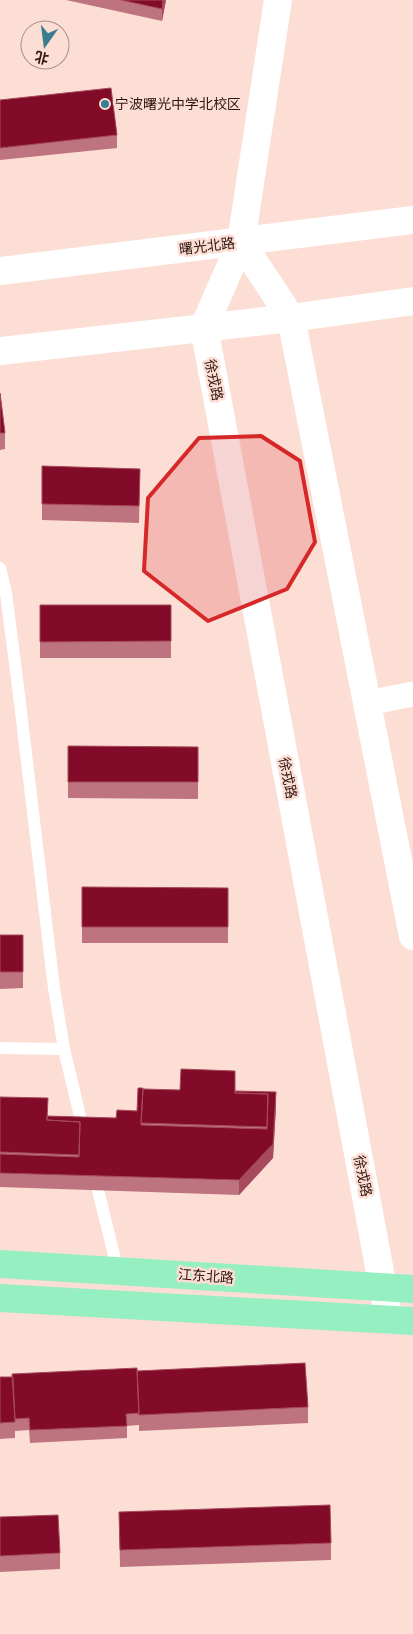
<svg xmlns="http://www.w3.org/2000/svg" width="413" height="1634" font-family="'Titillium Web','Noto Sans SC',sans-serif">
	<style>
		.lines { fill: none; stroke-linecap: round; stroke-linejoin: round }
		.service { stroke: #fff; stroke-width: 12 }
		.minor { stroke: #fff; stroke-width: 25 }
		.tertiary { stroke: #fff; stroke-width: 28 }
		.secondary { stroke: #fff; stroke-width: 28 }
		.primary { stroke: #95efc0; stroke-width: 28 }
		.wall { fill: #be747e }
		.shaded-wall { fill: #a64a5c }
		.building { fill: #810b28; stroke: #a64a5c }
		.marked { fill: #d62828; fill-opacity: 0.2; stroke: #d62828; stroke-width: 4; stroke-linejoin: round }
		.poi-dot { fill: #3a7d8e; stroke: #fcded5; stroke-width: 2 }
		.labels { text-anchor: middle; stroke-width: 5; stroke-linejoin: round; paint-order: stroke }
		.poi-label { font-size: 14px; fill: #30160f; stroke: #fcded5; text-anchor: start }
		.street-label { font-size: 14px; fill: #30160f; stroke: #fcded5 }
	</style>
	<rect width="100%" height="100%" fill="#fcded5"/>
	<g class="lines">
		<!-- service -->
		<path class="service" d="M0 568 6 593 19 695 54 988 64 1049 84 1133
			M0 1048 64 1049
			M94 1174 118 1271"/>
		<!-- minor -->
		<path class="minor" d="M367 703 413 694"/>
		<!-- tertiary -->
		<path class="tertiary" d="M278 0 241 242 204 327 389 1320
			M241 242 291 318 413 936"/>
		<!-- secondary -->
		<path class="secondary" d="M0 271 413 220
			M0 351 291 318 413 301"/>
		<!-- primary -->
		<path class="primary" d="M0 1264 413 1289
			M0 1298 413 1321"/>
	</g>
	<!-- wall -->
	<path class="wall" d="M66 0H166L162 21Z
		M0 100 117 135V148L0 160Z
		M0 393 5 433V449L0 450Z
		M42 466 140 469 139 523 42 520Z
		M40 605H171V658H40Z
		M68 746 198 747V799L68 798Z
		M82 887 228 888V943H82Z
		M0 935H23V988L0 989Z
		M235 1091 276 1107 273 1158 239 1195 0 1187V1097L48 1116 116 1118 137 1111Z
		M137 1376 308 1407V1423L139 1431V1425L127 1426V1438L30 1443 29 1430 15 1431V1438L0 1439V1377Z
		M119 1512 331 1543V1560L120 1567Z
		M0 1517 60 1553V1569L0 1572Z"/>
	<!-- shaded-wall -->
	<path class="shaded-wall" d="M163 0H166L162 21V9Z
		M276 1092V1107L273 1158 239 1195V1180L273 1144Z"/>
	<!-- building -->
	<path class="building" d="M121 0H163L162 9Z
		M111 88 117 135 0 148V100Z
		M0 393 5 433H0Z
		M42 466 140 469 139 506 42 504Z
		M40 605H171V641L40 642Z
		M68 746 198 747V782H68Z
		M82 887 228 888V927H82Z
		M0 935H23V972H0Z
		M181 1069 235 1071V1093L268 1094 267 1127 141 1123 143 1089 180 1090Z
		M138 1088H143L141 1125 267 1129 268 1094 235 1093V1091L276 1092 273 1144 239 1180 0 1173V1154L79 1157 80 1122 47 1120V1116L116 1118 117 1110 137 1111Z
		M0 1097 48 1098 47 1120 80 1122 79 1155 0 1152Z
		M305 1363 308 1407 139 1415 137 1371Z
		M137 1368 139 1413 126 1414 127 1426 30 1430 29 1418 15 1419 12 1374Z
		M0 1377H13L15 1422 0 1423Z
		M330 1505 331 1543 120 1550 119 1512Z
		M58 1515 60 1553 0 1556V1517Z"/>
	<!-- marked area -->
	<path class="marked" d="M261 436 300 461 315 542 287 589 208 621 144 571 148 498 199 438Z"/>
	<!-- markers -->
	<circle class="poi-dot" cx="105" cy="104" r="5"/>
	<g class="labels">
		<!-- poi labels -->
		<g class="poi-label">
			<text x="115" y="109">宁波曙光中学北校区</text>
		</g>
		<!-- street labels -->
		<g class="street-label">
			<text transform="translate(207 246) rotate(-7)" y="5">曙光北路</text>
			<text transform="translate(214 380) rotate(79)" y="5">徐戎路</text>
			<text transform="translate(288 778) rotate(79)" y="5">徐戎路</text>
			<text transform="translate(363 1176) rotate(79)" y="5">徐戎路</text>
			<text transform="translate(206 1276) rotate(4)" y="5">江东北路</text>
		</g>
	</g>
	<!-- north arrow -->
	<g transform="translate(45 45) rotate(194)"><circle r="24" fill="#fcded5" stroke="#aa8e86"/>
	<path d="M0-4L9 19L0 12L-9 19Z" fill="#3a7d8e"/>
	<text y="-8" font-size="14" font-weight="bold" text-anchor="middle" fill="#30160f">北</text>
	</g>
</svg>
